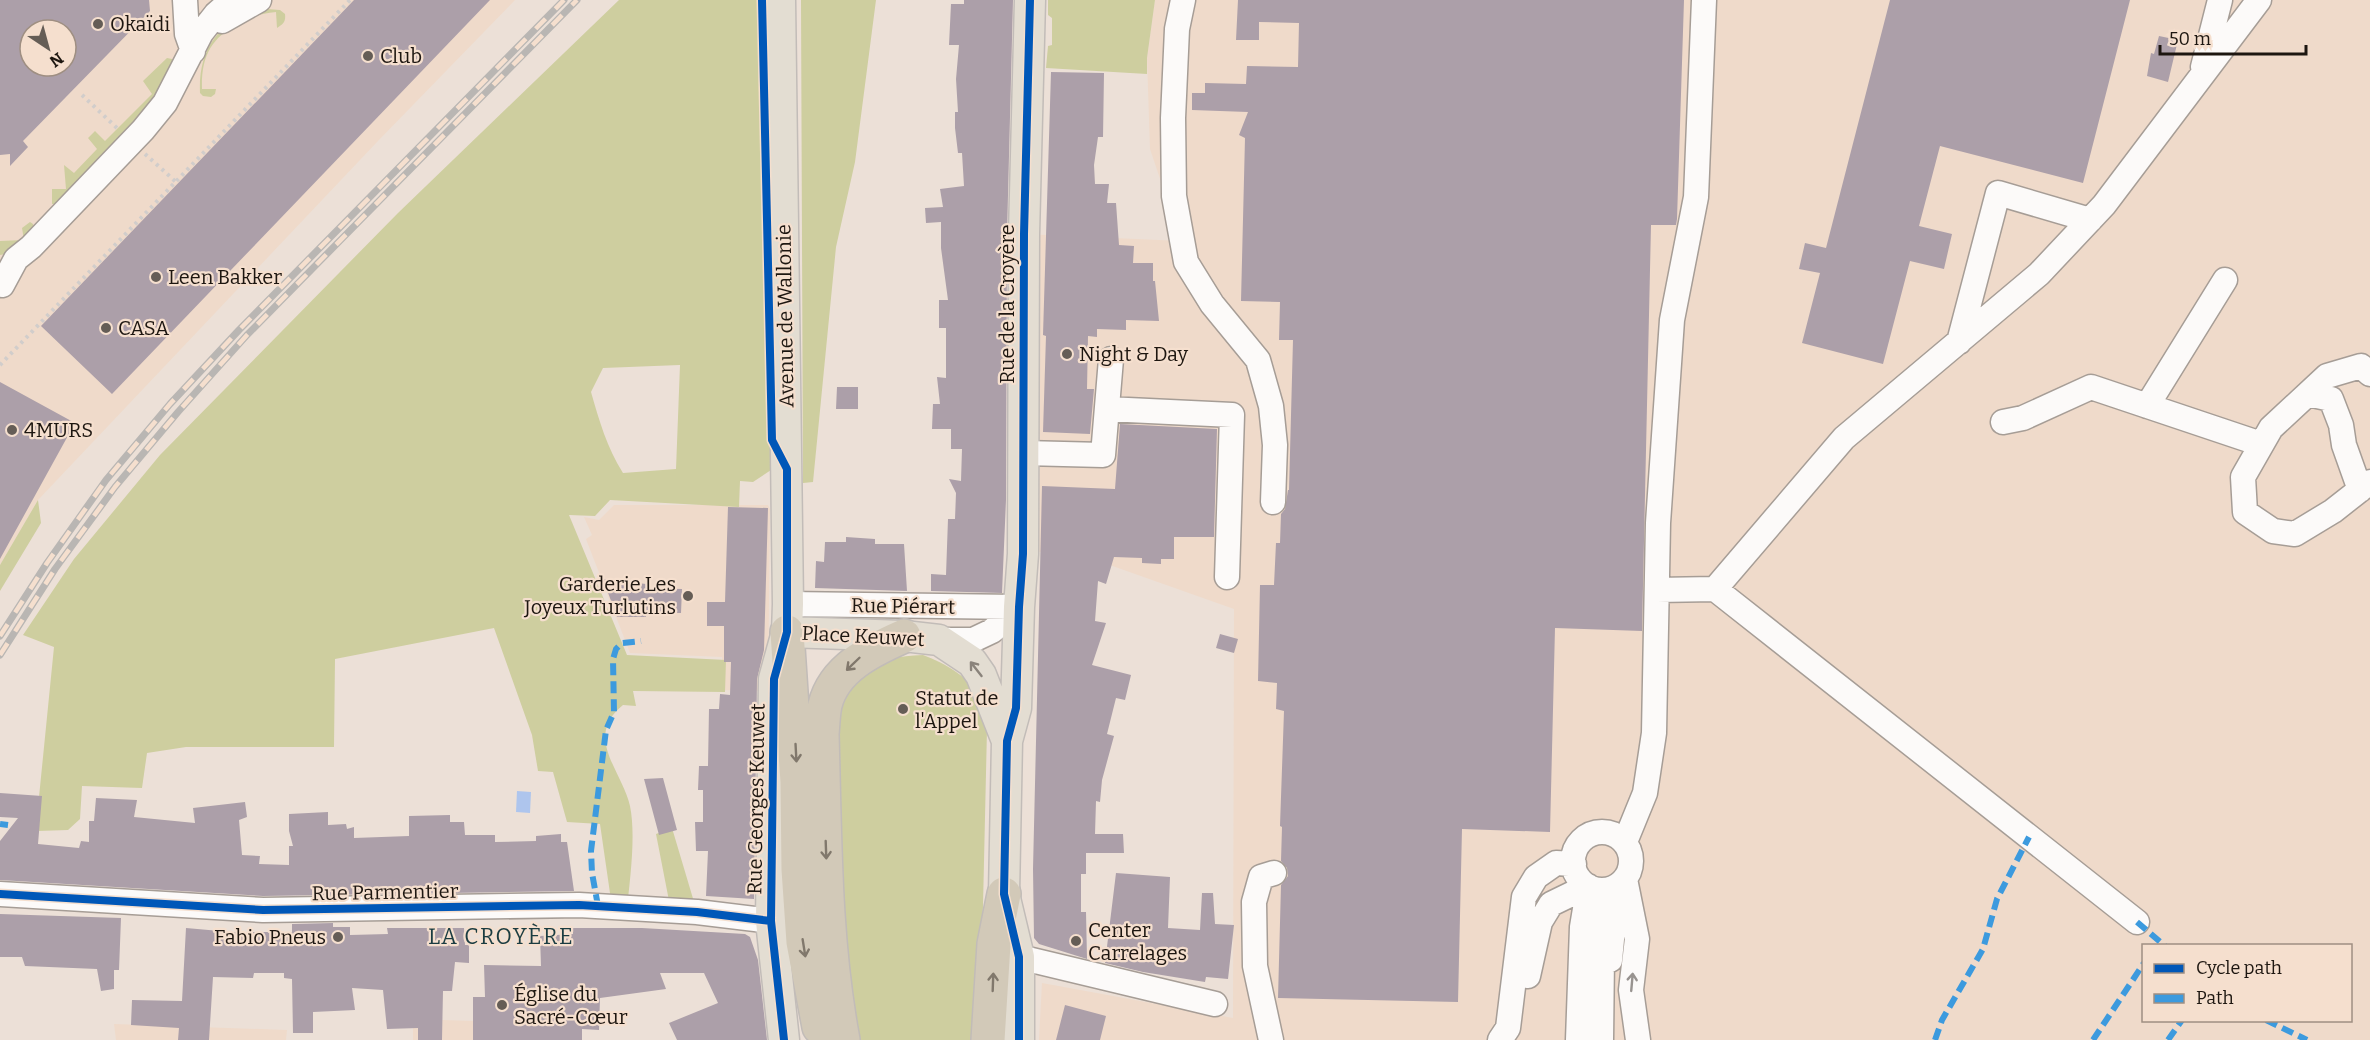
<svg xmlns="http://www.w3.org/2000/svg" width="2370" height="1040" font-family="Bitter,serif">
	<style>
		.built { fill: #efdaca; fill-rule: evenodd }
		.green { fill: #cece9f; fill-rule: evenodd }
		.water { fill: #aec5ed }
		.building { fill: #ac9fa9; fill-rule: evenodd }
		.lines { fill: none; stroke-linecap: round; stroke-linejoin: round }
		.minor-casing { stroke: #a69d96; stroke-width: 27 }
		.major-casing { stroke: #c2bcb8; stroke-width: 33 }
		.highway-casing { stroke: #c2bcb8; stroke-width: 36 }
		.path { stroke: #d1cdcb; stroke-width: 4; stroke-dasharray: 3 4.5; stroke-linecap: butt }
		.minor { stroke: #fcfaf9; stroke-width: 24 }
		.major { stroke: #e3ddd2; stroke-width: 30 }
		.highway { stroke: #d2c9b8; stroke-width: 33 }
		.rail-casing { stroke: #b9b6b3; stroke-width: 7 }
		.rail { stroke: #f5dfce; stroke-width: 4.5; stroke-dasharray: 14; stroke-linecap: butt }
		.quiet { stroke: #3c9ade; stroke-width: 6; stroke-dasharray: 12 6; stroke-linecap: butt }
		.cycleway-casing { stroke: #f5dfce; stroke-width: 11 }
		.cycleway { stroke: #0057b8; stroke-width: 8 }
		.oneway { stroke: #81786c }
		.oneway2 { stroke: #8a837b }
		.oneway3 { stroke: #989390 }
		.poi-dot { fill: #655d56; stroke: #f5dfce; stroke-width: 2 }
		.labels { text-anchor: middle; stroke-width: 4.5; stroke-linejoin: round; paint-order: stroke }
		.poi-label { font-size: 20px; fill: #1d1610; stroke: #f5dfce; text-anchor: start }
		.street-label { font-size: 20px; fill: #1d1610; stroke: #f5dfce }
		.quarter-label { font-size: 22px; letter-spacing: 1.5px; fill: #1a3c41; stroke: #f5dfce }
	</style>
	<rect width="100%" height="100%" fill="#ece0d7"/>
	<!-- built -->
	<path class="built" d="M0 0H515L377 142 38 500 0 565ZM30 30H66V66H30Z
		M1155 0H2370V1040H1039L1042 983 1233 1018 1234 609 1073 552H1034L1024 234 1181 241 1150 149 1147 58ZM2144 946H2350V1020H2144Z
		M614 505H768L770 509 768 691 723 690 722 657 630 653 586 539 592 535 584 517 599 520Z
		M413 1019 473 1021V1040H413Z
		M114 1024 287 1030 286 1040H116Z"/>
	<!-- green -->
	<path class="green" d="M619 0H760L771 470 753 482 740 481 739 507 610 500 595 516 569 515 627 655 726 660 725 692 633 691 636 706 623 705C583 737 622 770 630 806 636 835 630 879 627 908L612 907 600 824 567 822 553 772 538 771 532 735 494 628 335 659 334 747H186L147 753 142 788 82 786 80 819 68 830 37 831 39 797 54 647 23 635 74 559 160 455 398 213ZM680 365 676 469 623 473C607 448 599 420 591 392L603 368Z
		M801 0H876L855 162 836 247 813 482 803 483Z
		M1048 0H1155L1147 58V74L1046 68 1048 46 1052 45V18L1048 15Z
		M267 9 280 10 285 14C286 22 283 24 277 28L276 12C261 13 252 17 240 23 211 37 201 57 202 89H216L215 94 211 97 203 96 200 93C198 47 221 17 267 9Z
		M167 58 172 59 174 64 156 99 58 204H52V189H66L64 165 74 173 97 149 88 138 95 131 105 141 152 94 143 81Z
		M30 222 33 224 34 228 12 253 0 255V241L24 240 22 228Z
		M38 500 41 523 0 591V565Z
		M923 655C946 664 971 677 981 701 984 709 985 720 987 729L981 994 977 1040H852L845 1006 837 709C862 668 873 657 923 655Z
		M672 828 697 912 671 911 656 834Z"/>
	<!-- water -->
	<path class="water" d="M517 791 531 792 530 813 516 812Z"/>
	<!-- building -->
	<path class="building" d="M0 0H149L150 11 23 141 28 147 10 166V154L0 155ZM30 30H66V66H30Z
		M354 0H490L112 394 41 326Z
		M964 0H1013L1007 234 1006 500 1002 593 931 591V574L946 575 948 519H955L956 493 949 479 961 481 962 449H951V429H932L933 404H940L937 377 946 378V328H939V300H948L941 248V222L926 223 925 208 943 207 940 189 964 186 962 153H958L955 128V112H958L956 79 959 45H949L951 4H964Z
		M1238 0H1684L1677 219 1676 225H1651L1642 631 1555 628 1550 832 1462 829 1458 1002 1278 998 1281 885 1288 876 1287 868 1281 861 1282 827 1280 826 1284 711 1276 709 1277 683 1258 681 1260 585H1274L1276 543H1280L1281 514 1285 509 1288 490H1289L1293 340H1279L1280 302 1241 301 1245 138 1239 135 1248 112 1192 110V93H1205V83L1246 84 1247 66 1298 67 1299 23 1259 22V40H1236Z
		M1890 0H2130L2083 183 1940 146 1919 226 1952 234 1944 269 1910 261 1883 364 1802 343 1820 273 1799 269 1805 243 1826 248Z
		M2159 36 2178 40 2168 82 2147 76 2151 53 2154 54Z
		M1051 72 1104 73 1103 137H1098L1094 165 1095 184H1109L1107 203H1116L1119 245 1134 246 1133 263H1153V281H1155L1159 321 1126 320V330L1097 329V337L1088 336 1087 389H1094L1090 434 1043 432 1046 336 1043 335Z
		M0 382 75 423 0 559Z
		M837 387H858V409H836Z
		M1120 424 1217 429 1214 537H1174V559H1161V564L1142 563V558L1114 557 1106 584 1098 581 1095 621 1106 623 1092 665 1131 675 1125 700 1116 698 1107 734 1114 736 1102 780 1100 802 1096 801 1095 834H1123L1124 853H1086V874H1081V912H1086L1087 959 1039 944 1034 938 1033 869 1042 486 1115 489Z
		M728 507 768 508 764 650 757 679 754 899 706 896 708 851H696L695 822H703V790H698L699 766H708L709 709H719L720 694 730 695 731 662H724V626H707V602H725Z
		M846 537 875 539V544H904L907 591 815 588 816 561 824 562 825 542H846Z
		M603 579 646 584 647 588 682 589 681 613 646 612V617H617Z
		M1220 634 1238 639 1234 653 1216 648Z
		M663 778 677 830 659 835 644 779Z
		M0 793 42 796 38 844 79 848 81 841 89 842V821H94L96 798 137 800 134 817 195 823 193 808 245 802 247 817 239 820 242 855 260 856 259 864 289 865V846H293L289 831V814L328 812V825L346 824 347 829 354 827V838L409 836V816L450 815V822H464L465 835H495V842L536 841V836L561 834V842H567L574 891 263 896 0 880V841L18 818 0 817Z
		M1116 873 1170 877 1168 928 1200 930 1202 893H1213L1215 924 1234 925 1228 979 1206 977 1205 982 1143 972 1105 963Z
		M0 914 121 918 119 970H114V989L101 991 97 969 25 966 22 957H0Z
		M333 923V927H350V935L388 934 387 928H464L465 945H469V963L455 962 452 991H443L442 1040H418V1028L387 1029 383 990 352 988 355 1010 313 1012V1033H293L292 979 284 978V973H254L253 978 213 977 209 1040H178L179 1028 131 1025 132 1000 182 1001 186 928 231 932H292V924Z
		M573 928H642L745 934 750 937 758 960 767 1040H677L669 1023 718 1003 704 973H660L666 989 600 998 599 1030 582 1029V1040H473V997H485L484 965 541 966 540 936 573 934Z
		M1065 1005 1106 1016 1100 1040H1056Z"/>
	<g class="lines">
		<defs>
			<path id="minor" d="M185 0 187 34 193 51
				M1183 0 1177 29 1173 118 1174 196 1186 262 1212 304 1258 360 1271 406 1275 445 1273 502
				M222 21 259 0
				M2203 67 2220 0
				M2 285 16 259 31 247 143 130 165 103 201 33 216 14 232 0
				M1959 342 1998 193 2090 220
				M2370 374 2361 366 2327 376 2271 428 2243 477 2245 512 2273 531 2295 534 2333 511 2370 482
				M2308 394 2331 399 2341 425 2344 445 2360 490
				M2147 406 2225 280
				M1107 409 1232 415 1227 577
				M2003 422 2023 418 2091 387 2261 444
				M1024 453 1103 455 1111 359
				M1715 589 2137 922
				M1657 590 1715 589 1844 438 2039 274 2104 205 2259 0
				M788 604 1019 607
				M939 640H973L992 631 1019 607
				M1573 861a29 29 0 1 1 58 0a29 29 0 1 1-58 0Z
				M1625 842 1645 793 1654 733 1658 523 1672 320 1696 197 1704 0
				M1625 879 1637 939 1631 990 1638 1040
				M1588 886 1602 957 1601 1040
				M0 894 263 910 579 905 697 912 771 921
				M1019 957 1215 1004
				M1610 960 1617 886
				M1528 976 1540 922 1551 904 1588 886
				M1271 1040 1255 966 1254 902 1261 877 1274 873
				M1500 1040 1508 1028 1524 897 1536 877 1556 863 1574 864
				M1578 1040 1582 927 1585 909"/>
			<path id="major" d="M780 0 788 604 787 632 774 679 771 921 784 1040
				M787 632 904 636 939 640 972 662 981 675 1007 741
				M1019 1040V957L1004 894 1007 741 1016 708 1019 607 1023 554 1024 234 1030 0"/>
			<path id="highway" d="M787 632 797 782 798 869 803 942 819 1027
				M843 1040C824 939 825 836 822 734 823 724 823 714 825 705 834 668 872 650 904 636
				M988 1040 994 944 1004 894"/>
		</defs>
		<!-- minor casing -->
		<use href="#minor" class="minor-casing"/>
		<!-- major casing -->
		<use href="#major" class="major-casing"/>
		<!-- highway casing -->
		<use href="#highway" class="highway-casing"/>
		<!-- path -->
		<path class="path" d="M82 95 118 129
			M145 154 176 182
			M0 365 350 0"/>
		<!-- minor -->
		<use href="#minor" class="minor"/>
		<!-- major -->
		<use href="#major" class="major"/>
		<!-- highway -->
		<use href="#highway" class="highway"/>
		<defs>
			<path id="rail" d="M0 636 47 563 106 480 170 404 239 330 564 0
				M0 655 55 569 115 487 178 412 247 335 577 0"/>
		</defs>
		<!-- rail casing -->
		<use href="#rail" class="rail-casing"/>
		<!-- rail -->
		<use href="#rail" class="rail"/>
		<!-- quiet -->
		<path class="quiet" d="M0 824 8 825
			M598 906 592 873 591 851 606 730 614 712 613 659 616 649 622 643 641 641
			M2137 922 2165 946
			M2266 1020 2307 1040
			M1935 1040 1942 1020 1983 949 1997 899 2029 837
			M2093 1040 2144 963
			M2168 1040 2182 1020"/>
		<defs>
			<path id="cycleway" d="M762 0 772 440 787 469V632L774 679 771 921 784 1040
				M0 894 263 910 579 905 697 912 771 921
				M1019 1040V957L1004 894 1007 741 1016 708 1019 607 1023 554 1024 234 1030 0"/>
		</defs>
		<!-- cycleway casing -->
		<use href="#cycleway" class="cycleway-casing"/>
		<!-- cycleway -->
		<use href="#cycleway" class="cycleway"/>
	</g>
	<!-- one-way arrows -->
	<defs><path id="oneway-shaft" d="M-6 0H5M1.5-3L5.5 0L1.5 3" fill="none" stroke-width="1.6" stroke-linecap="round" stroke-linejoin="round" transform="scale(1.5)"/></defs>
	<g class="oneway">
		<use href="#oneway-shaft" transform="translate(853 664) rotate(136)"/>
		<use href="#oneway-shaft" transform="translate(796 753) rotate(87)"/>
		<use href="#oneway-shaft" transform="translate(826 850) rotate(88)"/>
		<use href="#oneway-shaft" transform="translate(804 948) rotate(81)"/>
		<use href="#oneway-shaft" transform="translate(993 982) rotate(-88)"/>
	</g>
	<use class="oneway2" href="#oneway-shaft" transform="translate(976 669) rotate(-128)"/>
	<use class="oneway3" href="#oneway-shaft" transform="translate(1632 982) rotate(-85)"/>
	<!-- markers -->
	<g class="poi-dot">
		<circle cx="98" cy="24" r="6"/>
		<circle cx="368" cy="56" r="6"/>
		<circle cx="156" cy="277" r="6"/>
		<circle cx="106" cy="328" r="6"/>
		<circle cx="1067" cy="354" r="6"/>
		<circle cx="12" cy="430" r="6"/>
		<circle cx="688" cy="596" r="6"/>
		<circle cx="903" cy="709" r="6"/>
		<circle cx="338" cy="937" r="6"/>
		<circle cx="1076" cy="941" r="6"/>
		<circle cx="502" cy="1005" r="6"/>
	</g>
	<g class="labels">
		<!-- poi labels -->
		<g class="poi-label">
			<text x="110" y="31">Okaïdi</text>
			<text x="380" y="63">Club</text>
			<text x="168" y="284">Leen Bakker</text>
			<text x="118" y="335">CASA</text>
			<text x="1079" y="361">Night &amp; Day</text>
			<text x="24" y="437">4MURS</text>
			<text x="676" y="591" text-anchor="end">Garderie Les<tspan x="676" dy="23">Joyeux Turlutins</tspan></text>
			<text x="915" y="705">Statut de<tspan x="915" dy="23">l'Appel</tspan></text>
			<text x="1088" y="937">Center<tspan x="1088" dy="23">Carrelages</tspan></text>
			<text x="326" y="944" text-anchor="end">Fabio Pneus</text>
			<text x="514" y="1001">Église du<tspan x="514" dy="23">Sacré-Cœur</tspan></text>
		</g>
		<!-- street labels -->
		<g class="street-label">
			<text transform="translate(1007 304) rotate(-90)" y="7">Rue de la Croyère</text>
			<text transform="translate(785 316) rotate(-91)" y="7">Avenue de Wallonie</text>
			<text transform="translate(903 606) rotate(1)" y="7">Rue Piérart</text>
			<text transform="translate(863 636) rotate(3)" y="7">Place Keuwet</text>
			<text transform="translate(756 799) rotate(-89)" y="7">Rue Georges Keuwet</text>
			<text transform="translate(385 892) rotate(-1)" y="7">Rue Parmentier</text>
		</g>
		<!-- quarter labels -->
		<g class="quarter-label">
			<text x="501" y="944">LA CROYÈRE</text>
		</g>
	</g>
	<!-- legend -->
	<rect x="2142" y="944" width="210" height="78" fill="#f5dfce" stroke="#9f8f82" stroke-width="1.5"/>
	<rect x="2154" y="964" width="30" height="9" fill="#0057b8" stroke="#9f8f82" stroke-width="1.5"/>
	<text x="2196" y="974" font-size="18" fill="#1d1610">Cycle path</text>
	<rect x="2154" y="994" width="30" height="9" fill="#3c9ade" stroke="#9f8f82" stroke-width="1.5"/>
	<text x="2196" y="1004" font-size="18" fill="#1d1610">Path</text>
	<!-- north arrow -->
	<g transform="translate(48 48) rotate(144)"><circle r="28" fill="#f5dfce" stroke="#9f8f82" stroke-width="1.5"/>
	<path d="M0-4.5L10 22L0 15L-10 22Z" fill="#655d56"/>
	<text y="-9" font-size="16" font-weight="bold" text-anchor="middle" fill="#1d1610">N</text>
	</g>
	<!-- scale -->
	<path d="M2160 45v9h146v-9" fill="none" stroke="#1d1610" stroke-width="3"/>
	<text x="2169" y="45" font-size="18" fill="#1d1610" stroke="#f5dfce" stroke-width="4.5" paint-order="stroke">50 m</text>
</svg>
